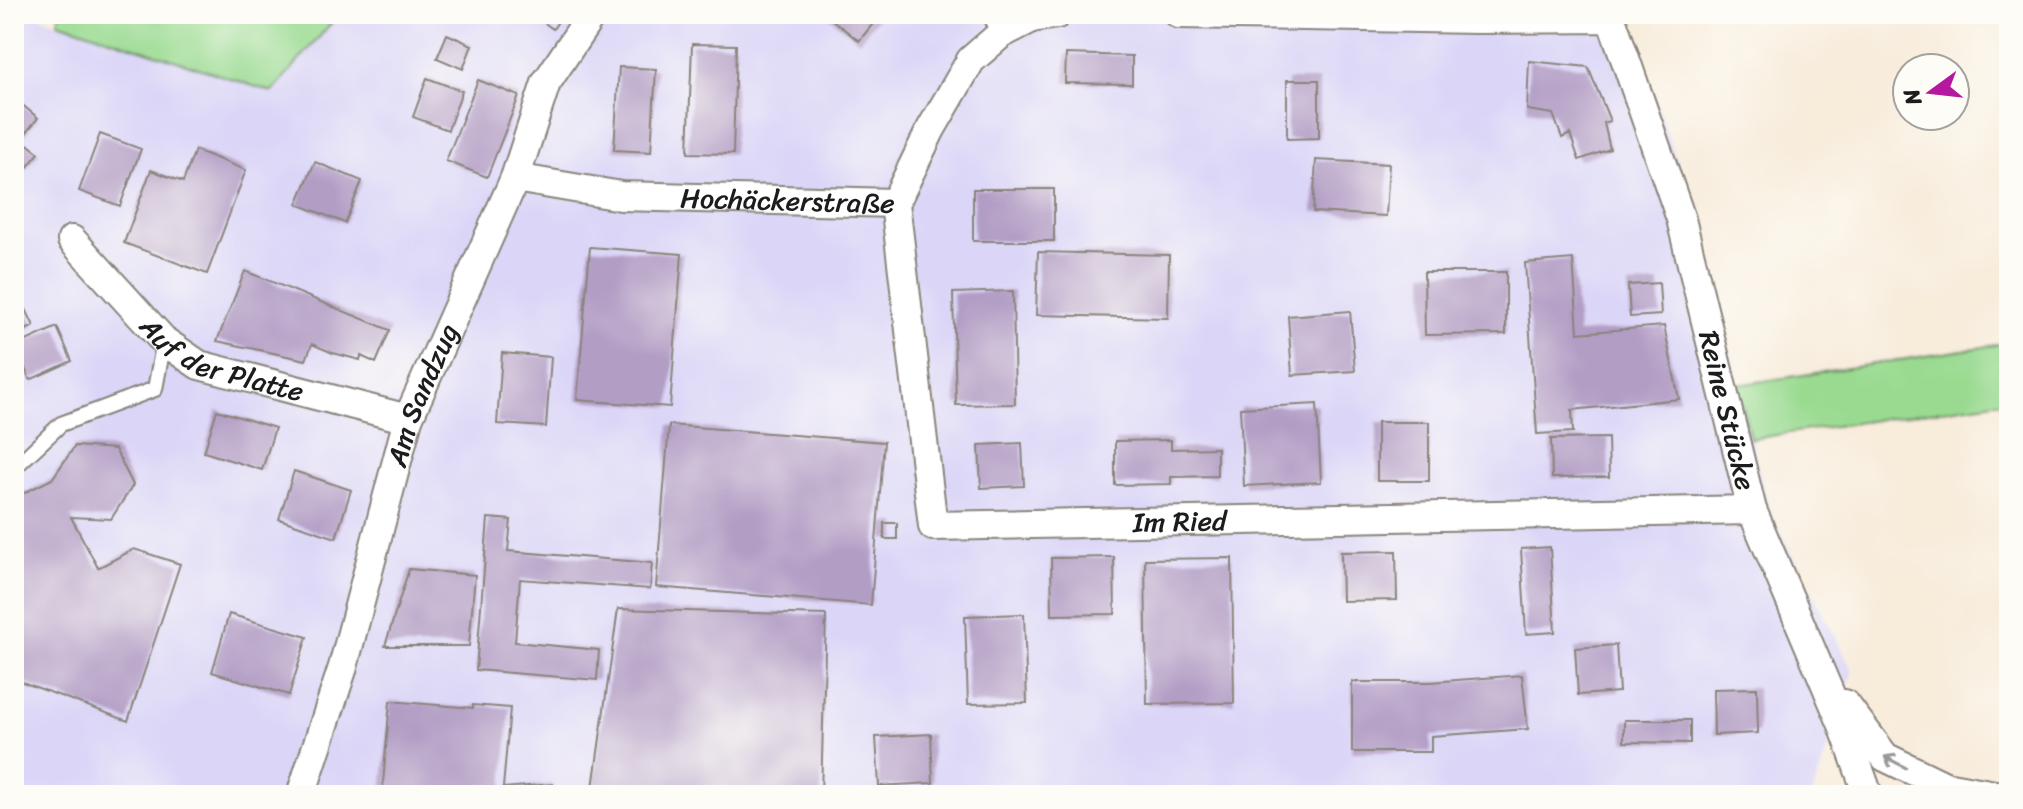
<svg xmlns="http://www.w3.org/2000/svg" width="2023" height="809" font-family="Sriracha,sans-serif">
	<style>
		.built { fill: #dbd6f7 }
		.green { fill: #99da90; stroke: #5a7b56; stroke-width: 2 }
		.building { fill: #b29dc5 }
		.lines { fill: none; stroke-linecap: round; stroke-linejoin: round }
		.lane-casing { stroke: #8a847c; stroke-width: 18 }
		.street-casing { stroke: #8a847c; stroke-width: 32 }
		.lane { stroke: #fff; stroke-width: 14 }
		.street { stroke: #fff; stroke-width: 28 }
		.oneway { stroke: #999 }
		.labels { text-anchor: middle; stroke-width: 6; stroke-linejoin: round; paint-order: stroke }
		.street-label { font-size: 28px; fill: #1c1c1c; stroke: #fdfcf7 }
	</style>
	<rect width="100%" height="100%" fill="#fdfcf7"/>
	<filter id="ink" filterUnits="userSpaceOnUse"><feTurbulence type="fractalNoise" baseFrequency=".0125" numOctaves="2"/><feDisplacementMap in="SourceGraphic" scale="16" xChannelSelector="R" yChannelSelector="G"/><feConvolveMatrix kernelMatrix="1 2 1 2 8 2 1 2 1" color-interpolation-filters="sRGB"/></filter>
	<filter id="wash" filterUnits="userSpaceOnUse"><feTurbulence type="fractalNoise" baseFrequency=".006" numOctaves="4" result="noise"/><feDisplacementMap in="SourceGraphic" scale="32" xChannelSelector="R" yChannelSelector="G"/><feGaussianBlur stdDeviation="1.8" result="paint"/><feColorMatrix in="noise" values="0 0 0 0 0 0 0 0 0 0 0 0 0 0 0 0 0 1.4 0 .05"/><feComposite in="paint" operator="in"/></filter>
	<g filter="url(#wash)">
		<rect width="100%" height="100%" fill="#f8ecdb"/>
		<!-- built -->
		<path class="built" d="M14 14H32L272 92 339 14H1625L1697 218 1768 508 1853 671 1812 795H14Z"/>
		<!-- green -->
		<path class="green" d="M59 14H339L272 92 58 22Z
			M2009 343V400L1750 439 1738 385Z"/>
		<g id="blocks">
			<!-- building -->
			<path class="building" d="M532 14H563L553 29Z
				M825 14H881L859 41Z
				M447 34 472 45 463 69 437 58Z
				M692 44 736 45 733 154 688 153Z
				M1066 54 1132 56V84L1065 83Z
				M1529 61 1588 67 1610 121 1604 123 1610 149 1579 160 1570 134 1562 138 1553 114 1527 110Z
				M619 67 656 69 651 152 614 150Z
				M427 78 462 91 448 130 413 117Z
				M478 80 519 96 487 177 446 161Z
				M1287 80H1319V138L1287 139Z
				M14 98 38 118 21 139 39 153 14 184Z
				M100 134 141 149 120 206 79 191Z
				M195 150 246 170 207 274 124 243 151 170 183 182Z
				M1316 160 1389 164 1386 216 1313 212Z
				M315 162 362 181 345 223 297 204Z
				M973 189H1054V241H973Z
				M590 247 682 254 670 407 577 400Z
				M1038 252 1169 255 1168 318 1036 315Z
				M1573 259 1578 333 1664 326 1679 399 1572 410 1573 432 1537 434 1525 263Z
				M245 271 390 330 376 363 361 356 360 360 333 353 312 344 306 360 217 341Z
				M1424 272H1506V334L1425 335Z
				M1659 283 1661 315 1630 317 1628 285Z
				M14 284 34 326 14 336Z
				M1013 291 1015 404 956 405 953 293Z
				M1350 311 1355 371 1292 375 1288 316Z
				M57 327 72 361 30 380 15 346Z
				M502 353 551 357 546 427 497 424Z
				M1317 404 1321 482 1244 486 1240 408Z
				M217 410 275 428 262 470 204 452Z
				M1377 422H1429V481H1377Z
				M669 425 884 442 871 605 656 587Z
				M1608 438 1609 477 1552 478 1551 439Z
				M1171 440V449L1217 448V476L1171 477V484L1115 485V441Z
				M1022 443 1024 486 981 488 979 445Z
				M75 446 115 449 133 485 111 519 71 517 98 568 134 549 180 564 128 721 14 679V662L18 651 14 643V498L52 479Z
				M294 471 351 490 336 538 279 519Z
				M488 518 511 520 508 551 652 563 650 589 520 579 515 642 599 650 597 680 476 670Z
				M884 523H897V539H884Z
				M1550 547 1555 632 1526 634 1521 549Z
				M1396 551 1397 600 1342 601 1341 552Z
				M1114 557 1115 614 1052 615 1051 558Z
				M1232 558 1234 703 1147 704 1145 559Z
				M409 569 475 575 469 646H385Z
				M618 609 826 615 821 795H592Z
				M229 614 307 637 289 695 212 672Z
				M1024 614 1027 703 968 704 965 616Z
				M1616 645 1619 692 1578 695 1575 648Z
				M1522 675 1528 729 1431 736V752H1352V682H1431Z
				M1757 688 1758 733 1714 735 1713 689Z
				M390 701 473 708V705L510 708 503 788 553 784 554 793 589 790 588 795H382Z
				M1624 720H1690V743L1624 742Z
				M931 734 933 783 879 786 876 737Z"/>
		</g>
	</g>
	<g filter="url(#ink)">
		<use href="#blocks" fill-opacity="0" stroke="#8a847c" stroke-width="2"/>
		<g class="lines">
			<defs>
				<path id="lane" d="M989 14 1001 34
					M14 468 61 424 155 389 164 341"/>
				<g id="street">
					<path id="s1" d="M1179 14 1478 19 1611 18 1681 219 1752 510 1843 725 1868 795"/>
					<path id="s2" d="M515 178 621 196 895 203 931 129 971 60 1001 34 1032 18 1057 14"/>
					<path id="s3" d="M895 203 933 526 1752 510"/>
					<path id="s4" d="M72 240 164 341 199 365 408 419"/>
					<path d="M1845 704 1885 757 1945 786 1995 795"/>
					<path id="s5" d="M301 795 343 667 408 419 515 178 546 83 592 14"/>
				</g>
			</defs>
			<!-- lane casing -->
			<use href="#lane" class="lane-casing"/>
			<!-- street casing -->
			<use href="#street" class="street-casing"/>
			<!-- lane -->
			<use href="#lane" class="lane"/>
			<!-- street -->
			<use href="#street" class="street"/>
		</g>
		<!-- one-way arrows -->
		<defs><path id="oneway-shaft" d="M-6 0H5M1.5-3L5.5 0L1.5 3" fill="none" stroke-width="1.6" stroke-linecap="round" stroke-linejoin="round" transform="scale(2)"/></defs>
		<use class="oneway" href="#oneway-shaft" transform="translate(1895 762) rotate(-152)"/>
	</g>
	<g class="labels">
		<!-- street labels -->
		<g class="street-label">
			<text dy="10" stroke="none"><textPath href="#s2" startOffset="274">Hochäckerstraße</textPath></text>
			<text dy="10" stroke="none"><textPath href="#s4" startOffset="198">Auf der Platte</textPath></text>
			<text dy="10" stroke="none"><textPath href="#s5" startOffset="418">Am Sandzug</textPath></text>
			<text dy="10" stroke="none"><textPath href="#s1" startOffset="842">Reine Stücke</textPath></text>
			<text dy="10" stroke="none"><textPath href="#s3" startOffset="572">Im Ried</textPath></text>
		</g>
	</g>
	<!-- margin -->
	<rect width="2023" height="809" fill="none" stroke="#fdfcf7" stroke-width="48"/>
	<!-- north arrow -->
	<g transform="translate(1931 92) rotate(255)"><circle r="38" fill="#fdfcf7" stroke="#a3a29f" stroke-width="2"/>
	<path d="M0-6L14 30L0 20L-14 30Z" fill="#b5179e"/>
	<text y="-12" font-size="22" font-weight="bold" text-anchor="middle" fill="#1c1c1c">N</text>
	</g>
</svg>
